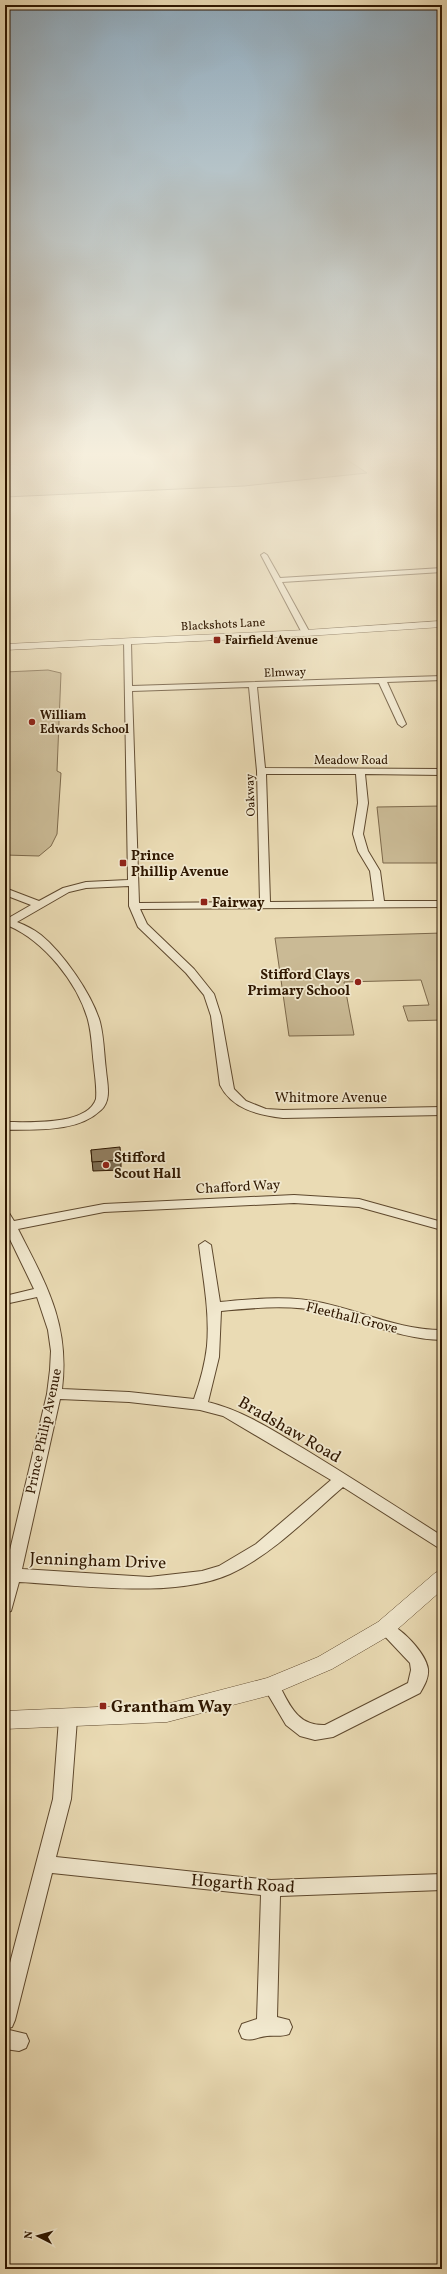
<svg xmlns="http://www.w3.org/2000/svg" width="447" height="2274" font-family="Vollkorn,serif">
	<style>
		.green { fill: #caba95; stroke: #7c684a }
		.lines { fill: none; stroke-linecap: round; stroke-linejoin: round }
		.minor-casing { stroke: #5e482d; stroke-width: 2 }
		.tertiary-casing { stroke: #5e482d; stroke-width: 1 }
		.minor { fill: #f1e8ce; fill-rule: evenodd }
		.tertiary { fill: #f1e8ce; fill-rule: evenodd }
		.wall { fill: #7c6c51; stroke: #2f1700 }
		.building { fill: #907d5e; stroke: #2f1700 }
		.poi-dot { fill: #8f2418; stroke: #f1e8ce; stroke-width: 1.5 }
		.labels { text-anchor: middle; stroke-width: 3.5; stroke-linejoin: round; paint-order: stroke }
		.far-street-label { font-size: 12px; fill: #2f1700; stroke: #f1e8ce }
		.far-poi-label { font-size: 12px; font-weight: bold; fill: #2f1700; stroke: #f1e8ce; text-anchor: start }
		.poi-label { font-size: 14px; font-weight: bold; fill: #2f1700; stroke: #f1e8ce; text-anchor: start }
		.street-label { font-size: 14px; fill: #2f1700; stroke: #f1e8ce }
		.near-street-label { font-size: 17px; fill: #2f1700; stroke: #f1e8ce }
		.near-poi-label { font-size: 17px; font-weight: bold; fill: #2f1700; stroke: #f1e8ce; text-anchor: start }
	</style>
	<rect width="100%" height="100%" fill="#eadbb4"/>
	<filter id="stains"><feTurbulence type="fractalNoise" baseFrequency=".005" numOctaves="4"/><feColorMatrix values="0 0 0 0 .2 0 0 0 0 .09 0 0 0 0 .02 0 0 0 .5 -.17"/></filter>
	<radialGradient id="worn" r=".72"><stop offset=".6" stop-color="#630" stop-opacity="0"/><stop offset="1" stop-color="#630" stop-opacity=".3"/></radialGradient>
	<!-- green -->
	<path class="green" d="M5 453H337L367 473 244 486 5 497Z
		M48 670 61 673 57 771 61 773 57 834 51 846 39 856 5 855V672Z
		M442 806V863H383L377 807Z
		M442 933V1020L408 1021 403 1006 429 1005 421 980 344 982 354 1035 289 1036 275 938Z"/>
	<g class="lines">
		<defs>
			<path id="minor" d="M264 553 267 555 280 578 442 568V572L282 582 310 633 306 635 302 633 261 555Z
				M124 640 131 642 132 686 442 676V680L387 682 406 724 402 727 398 724 379 683 257 687 265 768 442 769V775L365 774 368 803 363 834 368 851 380 871 384 901H442V907L140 909 147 924 194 969 214 994 221 1016 234 1089 246 1101 266 1109 283 1110 442 1107V1115L283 1118C258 1115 232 1109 220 1085L211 1016 204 995 186 973 138 927 129 906V886L86 888 69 892 17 922C25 925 33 929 41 935 63 953 92 994 100 1022 104 1038 104 1054 106 1070 107 1083 112 1100 101 1110 77 1133 36 1129 5 1130V1122C28 1122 87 1126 96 1099 97 1088 95 1077 94 1066 92 1050 92 1035 88 1020 78 983 44 941 9 926L5 927V920L31 905 5 895V888L39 901 63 888 86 882 128 880ZM249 687 257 771 260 902 139 903 132 691ZM266 774H356L358 803 353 834 358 851 370 871 374 901 270 902Z
				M294 1195 359 1199 442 1222V1230L359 1207 294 1203 104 1212 18 1229C46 1284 70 1324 62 1389L129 1392 194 1399C200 1382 205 1364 207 1346 210 1312 203 1278 199 1245L205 1241 211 1245 220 1302C254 1299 290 1295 323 1303 364 1312 400 1330 442 1330V1340C400 1339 364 1321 324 1312 290 1304 255 1308 221 1311L219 1357 208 1402C244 1411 274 1431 306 1450 352 1478 397 1507 442 1536V1550L343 1487C307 1518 273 1554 230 1574 175 1599 79 1585 19 1582L11 1611 5 1613V1571L47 1394 50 1370 51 1351 48 1330 37 1297 5 1304V1296L34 1289 5 1229V1212L9 1213 14 1221 104 1204ZM60 1399 129 1402 200 1410 223 1416 331 1480 256 1544 219 1566 202 1571 149 1577 22 1569Z
				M385 1622C400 1626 426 1653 428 1669 429 1678 424 1686 420 1693L333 1737 315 1740 300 1736 286 1725 263 1686 265 1681 271 1679 277 1681C289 1703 296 1726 325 1725L408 1683 411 1670 410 1663 377 1628 379 1623Z
				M68 1712 74 1714 77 1719 71 1799 56 1857 271 1880 442 1874V1890L280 1896 277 2017 289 2020 292 2027 289 2034C281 2037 275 2035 267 2036 257 2037 252 2042 242 2038L239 2031 242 2024 257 2019 261 1895 52 1873 15 2020 12 2027 5 2029 26 2034 29 2041 26 2048 19 2051 5 2049V1982L53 1799 59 1719 62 1714Z"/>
			<path id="tertiary" d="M442 621V627L306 636 5 650V644L306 630Z
				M442 1570V1590L392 1634 332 1669 271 1695 167 1722 5 1729V1711L167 1704 267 1678 318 1657 378 1622 435 1573Z"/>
		</defs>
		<!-- minor casing -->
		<use href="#minor" class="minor-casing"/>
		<!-- tertiary casing -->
		<use href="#tertiary" class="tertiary-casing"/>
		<!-- minor -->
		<use href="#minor" class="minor"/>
		<!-- tertiary -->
		<use href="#tertiary" class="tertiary"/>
	</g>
	<!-- wall -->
	<path class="wall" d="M91 1150 121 1160V1170L93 1171Z"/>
	<!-- building -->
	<path class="building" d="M120 1147 121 1160 92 1162 91 1150Z"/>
	<!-- sky -->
	<linearGradient id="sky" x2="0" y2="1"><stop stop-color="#8fa9bb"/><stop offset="0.59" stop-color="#f6efdd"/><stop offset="1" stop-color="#f6efdd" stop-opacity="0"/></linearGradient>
	<rect width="447" height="771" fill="url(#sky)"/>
	<!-- markers -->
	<g class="poi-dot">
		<rect x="213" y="636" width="8" height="8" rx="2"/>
		<circle cx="32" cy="722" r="4"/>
		<rect x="119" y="859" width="8" height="8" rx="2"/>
		<rect x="200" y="898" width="8" height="8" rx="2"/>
		<circle cx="358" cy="982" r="4"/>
		<circle cx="106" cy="1165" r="4"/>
		<rect x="99" y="1702" width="8" height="8" rx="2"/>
	</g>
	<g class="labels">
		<!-- far-street labels -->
		<g class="far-street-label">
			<text transform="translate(223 624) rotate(-3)" y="4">Blackshots Lane</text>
			<text transform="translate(285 672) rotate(-2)" y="4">Elmway</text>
			<text x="351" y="764">Meadow Road</text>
			<text transform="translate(250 795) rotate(-92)" y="4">Oakway</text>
		</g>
		<!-- far-poi labels -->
		<g class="far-poi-label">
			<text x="225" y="644">Fairfield Avenue</text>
			<text x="40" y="719">William<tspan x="40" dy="14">Edwards School</tspan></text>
		</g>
		<!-- poi labels -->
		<g class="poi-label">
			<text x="131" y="860">Prince<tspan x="131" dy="16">Phillip Avenue</tspan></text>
			<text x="212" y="907">Fairway</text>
			<text x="350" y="979" text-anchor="end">Stifford Clays<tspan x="350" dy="16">Primary School</tspan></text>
			<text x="114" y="1162">Stifford<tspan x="114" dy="16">Scout Hall</tspan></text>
		</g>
		<!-- street labels -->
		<g class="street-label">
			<text x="331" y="1102">Whitmore Avenue</text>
			<text transform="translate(238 1186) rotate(-3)" y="5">Chafford Way</text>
			<text transform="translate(352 1317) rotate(14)" y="5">Fleethall Grove</text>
			<text transform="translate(43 1431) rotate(-78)" y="5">Prince Philip Avenue</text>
		</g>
		<!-- near-street labels -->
		<g class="near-street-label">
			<text transform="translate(290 1429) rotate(30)" y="6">Bradshaw Road</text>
			<text transform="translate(98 1560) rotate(2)" y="6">Jenningham Drive</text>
			<text transform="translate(243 1883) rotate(4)" y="6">Hogarth Road</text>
		</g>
		<!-- near-poi labels -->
		<g class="near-poi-label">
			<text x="111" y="1712">Grantham Way</text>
		</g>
	</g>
	<!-- margin -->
	<rect width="447" height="2274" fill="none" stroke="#eadbb4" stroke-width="20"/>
	<rect x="6" y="6" width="435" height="2262" fill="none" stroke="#2f1700" stroke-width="2"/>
	<rect x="10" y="10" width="427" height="2254" fill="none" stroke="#2f1700"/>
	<!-- north arrow -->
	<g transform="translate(38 2236) rotate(276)" stroke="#f1e8ce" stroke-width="3" paint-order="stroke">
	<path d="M0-3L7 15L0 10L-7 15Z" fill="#2f1700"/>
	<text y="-6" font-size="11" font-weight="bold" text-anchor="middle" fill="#2f1700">N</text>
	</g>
	<rect width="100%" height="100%" filter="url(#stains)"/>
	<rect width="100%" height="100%" fill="url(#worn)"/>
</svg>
